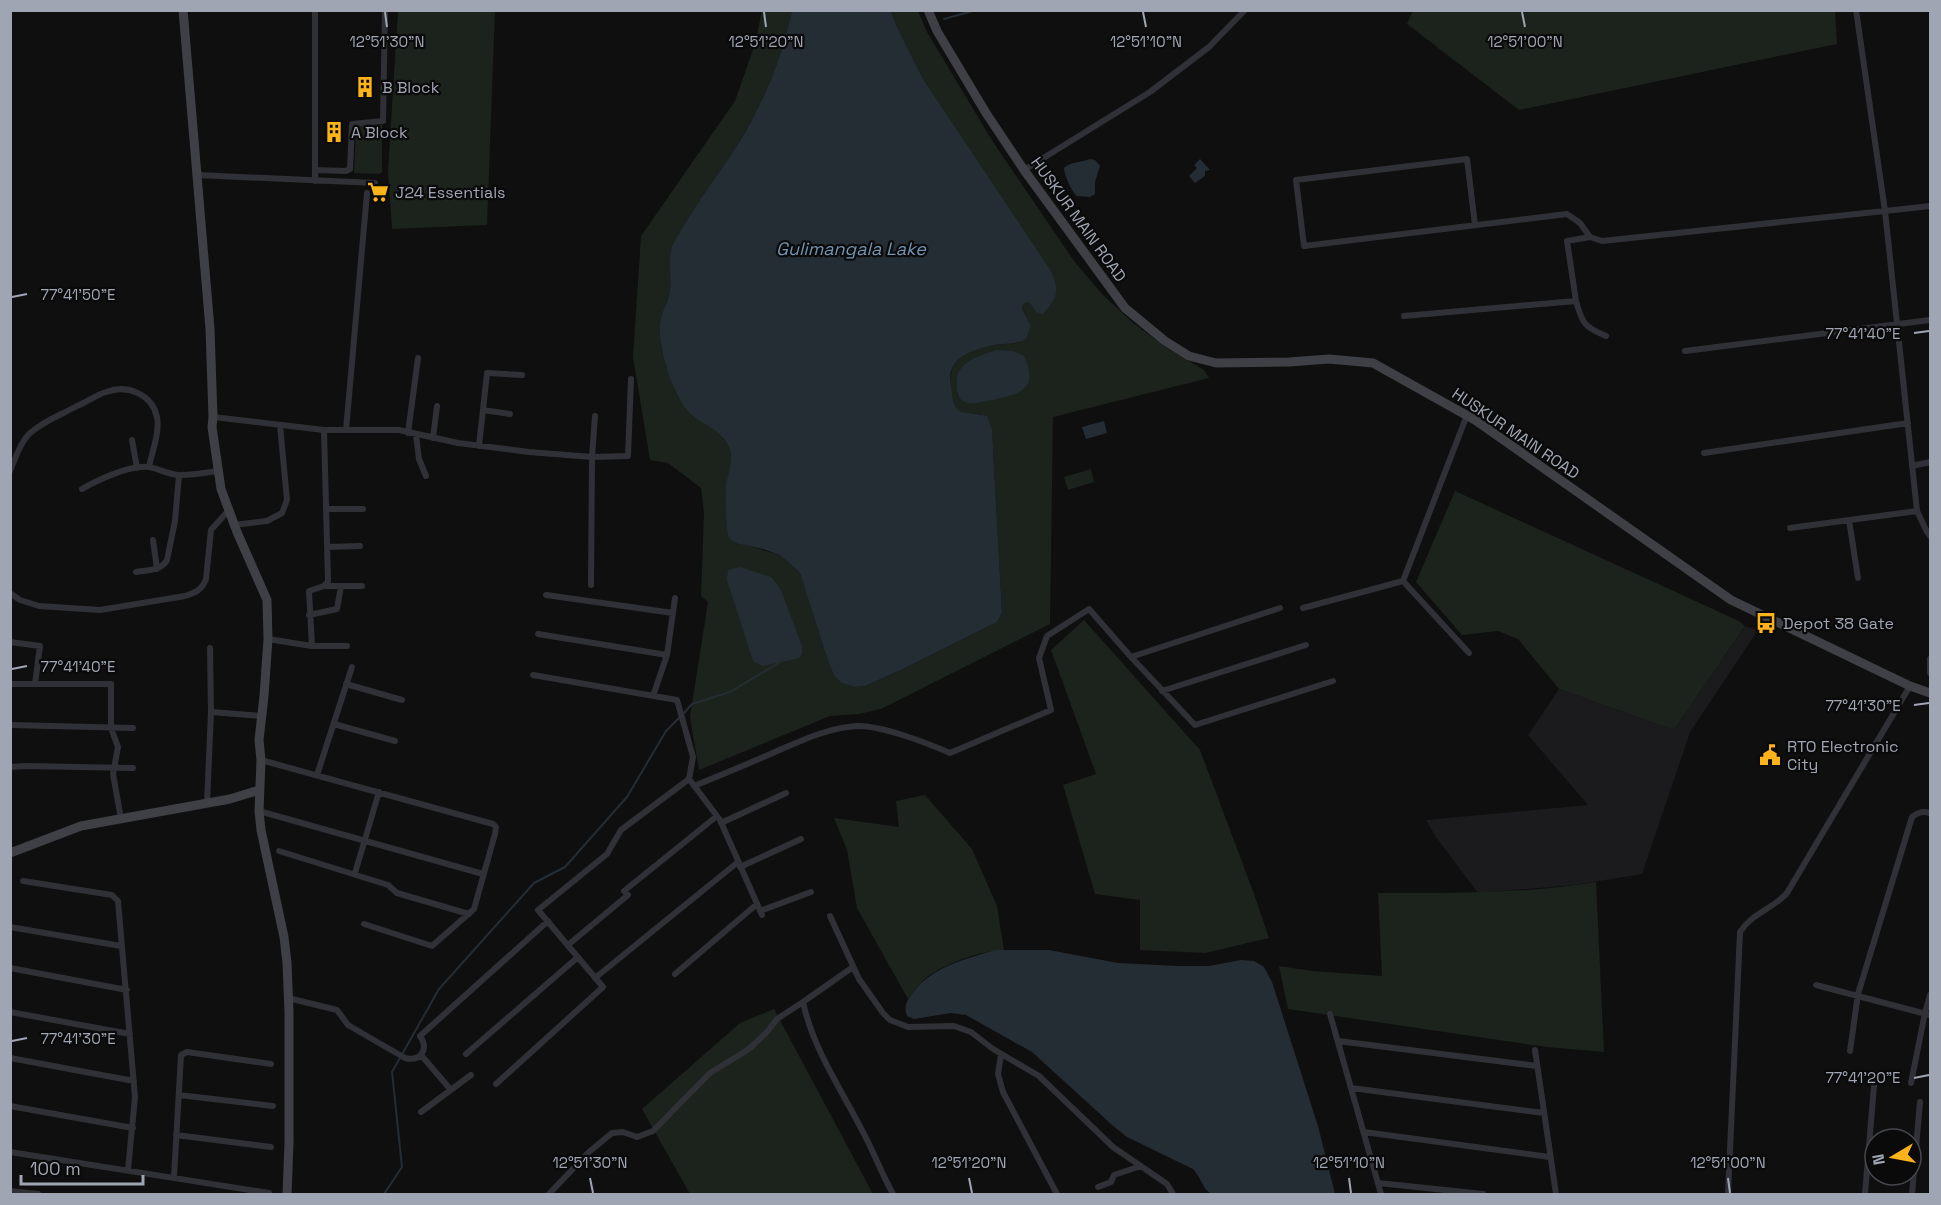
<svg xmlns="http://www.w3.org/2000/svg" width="1941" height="1205" font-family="'Space Grotesk',sans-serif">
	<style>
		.built { fill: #1b1b1d }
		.green { fill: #1b231c }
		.water { fill: #252d34 }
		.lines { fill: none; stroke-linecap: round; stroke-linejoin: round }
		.stream { stroke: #252d34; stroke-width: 2 }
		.street { stroke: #303136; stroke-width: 6 }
		.secondary { stroke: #3e4046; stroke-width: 9 }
		.ticks { fill: none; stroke: #9fa5b2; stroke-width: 2 }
		.labels { text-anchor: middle; stroke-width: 4.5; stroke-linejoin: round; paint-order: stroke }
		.poi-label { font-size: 16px; fill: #9fa5b2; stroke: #0a0a0b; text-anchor: start }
		.street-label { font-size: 16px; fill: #9fa5b2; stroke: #0a0a0b }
		.water-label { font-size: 18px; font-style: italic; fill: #7393b1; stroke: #0a0a0b }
		.ticks-label { font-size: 15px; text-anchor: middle; fill: #9fa5b2; stroke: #0a0a0b; stroke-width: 4.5; stroke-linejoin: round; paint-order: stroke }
	</style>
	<rect width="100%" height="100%" fill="#0f0f10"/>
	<!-- built -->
	<path class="built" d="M1745 626 1758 630 1690 732 1642 874 1574 885 1478 893 1436 837 1426 820 1588 805 1528 735 1559 689 1674 730Z"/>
	<!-- green -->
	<path class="green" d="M1413 10 1835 11 1837 44 1519 110 1407 24Z
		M398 11H495L487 225 392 229 388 171Z
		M762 11H792L787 36 772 77 757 111 736 147 679 234 671 278 670 291 660 323 661 346 666 366 686 409 694 417 703 421 718 431 729 446 732 461 726 486 732 541 780 555 800 573 825 652 842 683 855 687 865 686 905 668 997 622 1002 613 992 430 981 414C974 413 963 414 957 410 948 403 948 370 956 362 971 346 999 344 1019 343L1031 326 1022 307 1023 304 1029 302 1036 312 969 149 923 79 897 27 891 11H918L927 32 993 142 1074 261 1101 293 1132 322 1167 348 1204 370 1209 378 1053 417 1050 624 881 709 859 714 830 716 699 770 690 717 708 602 701 596 704 513 701 488 668 463 650 460 633 357 641 236 735 101 755 44Z
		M382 125V172L379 174 354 173 356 129 360 126Z
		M1091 469 1094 482 1068 490 1064 477Z
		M1455 491 1739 621 1745 626 1674 730 1559 689 1518 639 1498 631 1462 635 1416 582Z
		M1084 620 1200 750 1254 894 1269 938 1205 953 1140 950V900L1095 894 1063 785 1096 774 1051 650Z
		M925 795 972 849 997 906 1004 950C980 951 951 962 931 974 922 980 915 990 908 999L857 908 847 850 834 818 899 827 896 801Z
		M1596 882 1604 1052 1547 1047 1288 1009 1279 966 1312 971 1382 976 1378 893C1451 893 1524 894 1596 882Z
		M774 1009 873 1194H690L642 1109 740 1023Z"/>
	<!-- water -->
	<path class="water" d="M792 11H891L897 27 923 79 1049 268C1060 290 1059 295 1043 314L1036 312 1029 302 1023 304 1022 308 1031 326C1029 329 1028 336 1026 338 1021 344 1011 343 1004 344 989 345 962 351 954 365 949 372 950 379 951 387 954 421 962 409 987 416L992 430 1002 613 997 622 905 668 865 686 855 687 842 683 834 675 825 652 800 573 780 555 763 549 740 544 732 541 728 536C726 520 725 501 726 485 728 472 735 458 728 445 718 426 698 424 687 410 672 391 658 349 660 324 661 312 669 301 670 289 672 271 667 262 673 244 692 210 715 179 736 147 763 105 782 58 792 11Z
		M1090 159 1095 160 1100 166 1095 182V194L1090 197 1077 196C1072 192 1064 175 1064 168 1071 161 1081 163 1090 159Z
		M1200 159 1210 170 1205 171V176L1195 183 1189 176 1197 168 1194 165Z
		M996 350 1013 351 1024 356C1039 389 1021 394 992 400 984 401 973 405 965 402 959 400 957 393 957 387 954 362 977 357 996 350Z
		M1104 421 1107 433 1086 439 1082 427Z
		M740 567 771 577 776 583 781 590 802 646V654L799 658 763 666 753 661 727 580 728 570Z
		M995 950H1049L1118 963 1178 966H1209L1241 960 1254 961 1264 967 1272 982 1318 1126 1335 1194H1211C1202 1188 1201 1177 1193 1169L1127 1137 1111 1124 1032 1052 966 1015 951 1013 914 1019 907 1016C903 1005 908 999 915 990 934 966 966 959 995 950Z"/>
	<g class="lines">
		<!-- stream -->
		<path class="stream" d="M944 19 976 10
			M684 713 692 704 730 692 780 662
			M384 1194 402 1167 392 1072 439 989 534 883 565 867 627 797 666 731 680 717"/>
		<!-- street -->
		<path class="street" d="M1856 10 1885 211 1930 206
			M315 170 346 171 350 169 352 124 383 121 385 10
			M1024 170 1150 92 1209 47 1245 10
			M197 175 375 183
			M315 181V10
			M1475 225 1467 159 1296 180 1304 246 1567 214 1580 223 1590 237 1602 241 1885 211 1917 511 1926 530 1930 536
			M1576 301C1582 323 1584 327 1606 336
			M1404 316 1576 301 1567 241 1590 237
			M1685 351 1930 320
			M483 410 510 414
			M213 417 324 430H399L458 443 529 452 592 457 628 456 631 379
			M324 430 328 581 324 586
			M346 430 367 193
			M408 433 418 358
			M416 435 419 459 426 476
			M433 438 437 406
			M132 440 137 468
			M479 446 487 373 522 375
			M1704 453 1908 423
			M1912 466 1930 462
			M10 471C15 459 20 443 29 434 43 421 61 415 77 406 87 402 96 395 106 392 127 384 152 394 157 417 160 432 152 452 149 467
			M82 489C97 480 130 465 148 467 158 468 168 475 180 475 192 475 205 473 217 471
			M326 509H363
			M1849 520 1858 578
			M234 525 267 521 282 513 287 500 280 425
			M1790 528 1917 511
			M153 540 157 569
			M327 547 360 546
			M136 572C147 570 161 571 167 560L175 521 179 475
			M1403 581 1467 415
			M591 585 592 457 595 416
			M10 593 20 600 39 606 100 610 185 596C195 593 202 590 206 579L211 530 228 511
			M546 595 673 613
			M1303 608 1403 581 1469 653
			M309 615 337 609 341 586
			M538 634 667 655
			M268 639 312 646H347
			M10 642 40 646 35 684
			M312 646 309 591 324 586H362
			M1131 657 1195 725 1333 681
			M1930 659V673
			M533 675 677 700 693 757 689 779
			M10 684H111V728L118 747 113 774 121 819
			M346 684 402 700
			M1162 691 1306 645
			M653 696 667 655 675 598
			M211 712 262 716
			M334 724 395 741
			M10 725 133 728
			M261 760 493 824 496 827 495 834 474 909 432 946 364 924
			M10 767 25 766 133 768
			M317 775 352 667
			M694 786C721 775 748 764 775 752 801 741 829 727 858 726 883 726 927 743 950 753L1051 710 1039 658 1047 636 1089 609 1131 657 1280 608
			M207 804 211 712 210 648
			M259 811 483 874
			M721 823 786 793
			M279 851 388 885 397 893 469 914
			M740 867 801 839
			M355 873 379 792
			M23 881 112 895 118 901 135 1097 128 1170
			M760 911 811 892
			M830 916 859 979 883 1013 890 1020 908 1027 954 1026 971 1032 993 1049 1039 1076 1113 1147 1167 1184 1173 1194
			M10 927 121 946
			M568 945 628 895 624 891 717 816
			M10 968 127 990
			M675 974 757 904
			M595 978 738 862
			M1816 985 1930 1015
			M288 998 337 1010 348 1025 405 1058C421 1062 429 1049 420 1036L548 921
			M803 1002 853 967
			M10 1012 130 1034
			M1330 1014 1381 1194
			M1338 1041 1537 1066
			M1535 1050 1556 1194
			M1850 1051 1858 994 1912 817C1919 812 1922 811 1930 813
			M466 1054 578 957
			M1001 1054 998 1074 1003 1092 1057 1194
			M421 1055 451 1090
			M10 1058 134 1081
			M1911 1083 1925 1013 1930 995
			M496 1084 603 987 538 910 607 854 621 830 689 779 720 820 762 915
			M1351 1088 1544 1113
			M179 1095 273 1106
			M10 1106 133 1128
			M421 1112 471 1075
			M1364 1132 1550 1157
			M176 1135 271 1147
			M10 1152 269 1193
			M174 1177 181 1055 187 1052 271 1064
			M1378 1183 1483 1194
			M1098 1187 1111 1182 1114 1175 1141 1166
			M10 1191 38 1194
			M549 1194 589 1152 612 1133 623 1132 637 1137 653 1131 710 1073 749 1049 767 1032 777 1019 803 1002C813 1049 841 1089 863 1132 874 1153 882 1174 893 1194
			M1728 1194 1740 932C1752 913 1773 909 1787 893L1910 686
			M1865 1194 1875 1074
			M1912 1194 1920 1102"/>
		<!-- secondary -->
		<path class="secondary" d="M183 10 210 329 213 417 212 427 221 489 237 532 267 600 268 639 264 696 259 740 261 760 259 811 261 830 284 937 287 963 289 1012V1143L287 1194
			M928 10 937 31 986 113 1024 170 1125 308 1165 341 1189 356 1216 363 1289 362 1329 359 1373 363 1475 420 1731 600 1910 686 1930 693
			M10 853 81 826 230 799 259 790"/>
	</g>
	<!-- ticks -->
	<path class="ticks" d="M385 12 387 27M764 12 766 27M1143 12 1146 27M1522 12 1525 27M12 297 27 294M1914 333 1929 331M12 669 27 666M1914 705 1929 703M12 1041 27 1038M1914 1078 1929 1075M590 1178 593 1193M969 1178 972 1193M1349 1178 1351 1193M1728 1178 1730 1193"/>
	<!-- icons -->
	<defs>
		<symbol id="building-bare" viewBox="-9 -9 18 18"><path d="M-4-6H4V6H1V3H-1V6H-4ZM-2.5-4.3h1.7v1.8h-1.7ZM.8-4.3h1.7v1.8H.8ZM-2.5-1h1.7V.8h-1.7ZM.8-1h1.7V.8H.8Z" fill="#fdb31a" stroke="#0a0a0b" stroke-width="2.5" paint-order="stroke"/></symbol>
		<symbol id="supermarket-bare" viewBox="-9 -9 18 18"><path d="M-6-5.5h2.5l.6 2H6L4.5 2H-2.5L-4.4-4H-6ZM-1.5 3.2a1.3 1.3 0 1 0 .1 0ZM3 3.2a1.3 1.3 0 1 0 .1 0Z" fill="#fdb31a" stroke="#0a0a0b" stroke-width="2.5" paint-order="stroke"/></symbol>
		<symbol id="bus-bare" viewBox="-9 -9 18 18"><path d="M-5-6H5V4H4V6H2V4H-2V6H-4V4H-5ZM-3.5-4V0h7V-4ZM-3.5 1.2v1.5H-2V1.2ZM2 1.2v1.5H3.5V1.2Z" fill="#fdb31a" stroke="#0a0a0b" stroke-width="2.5" paint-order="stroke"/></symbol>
		<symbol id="civic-bare" viewBox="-9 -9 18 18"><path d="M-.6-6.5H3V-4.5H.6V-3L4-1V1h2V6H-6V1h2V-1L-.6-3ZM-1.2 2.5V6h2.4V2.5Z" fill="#fdb31a" stroke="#0a0a0b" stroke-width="2.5" paint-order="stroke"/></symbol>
	</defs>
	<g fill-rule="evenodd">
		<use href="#building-bare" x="350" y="72" width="30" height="30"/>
		<use href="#building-bare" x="319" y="117" width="30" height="30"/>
		<use href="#supermarket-bare" x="363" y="177" width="30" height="30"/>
		<use href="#bus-bare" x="1751" y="608" width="30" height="30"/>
		<use href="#civic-bare" x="1755" y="740" width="30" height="30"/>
	</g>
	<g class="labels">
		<!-- poi labels -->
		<g class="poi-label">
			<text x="382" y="93">B Block</text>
			<text x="351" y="138">A Block</text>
			<text x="395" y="198">J24 Essentials</text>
			<text x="1783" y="629">Depot 38 Gate</text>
			<text x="1787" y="752">RTO Electronic<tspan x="1787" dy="18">City</tspan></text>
		</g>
		<!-- street labels -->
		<g class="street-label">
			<text transform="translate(1079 219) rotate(54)" y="6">HUSKUR MAIN ROAD</text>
			<text transform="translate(1516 433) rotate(34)" y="6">HUSKUR MAIN ROAD</text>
		</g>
		<!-- water labels -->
		<g class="water-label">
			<text x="851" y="255">Gulimangala Lake</text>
		</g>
	</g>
	<g class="ticks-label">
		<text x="387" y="47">12°51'30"N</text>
		<text x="766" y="47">12°51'20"N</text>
		<text x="1146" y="47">12°51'10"N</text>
		<text x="1525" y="47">12°51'00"N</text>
		<text x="78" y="300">77°41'50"E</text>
		<text x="1863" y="339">77°41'40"E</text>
		<text x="78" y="672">77°41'40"E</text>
		<text x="1863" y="711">77°41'30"E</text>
		<text x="78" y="1044">77°41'30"E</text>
		<text x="1863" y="1083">77°41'20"E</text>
		<text x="590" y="1168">12°51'30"N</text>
		<text x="969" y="1168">12°51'20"N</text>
		<text x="1349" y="1168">12°51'10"N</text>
		<text x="1728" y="1168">12°51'00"N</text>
	</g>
	<!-- border -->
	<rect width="1941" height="1205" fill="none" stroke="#9fa5b2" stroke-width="24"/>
	<!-- north arrow -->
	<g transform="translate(1893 1157) rotate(260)"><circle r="28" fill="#0a0a0b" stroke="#46484e" stroke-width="1.5"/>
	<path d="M0-4.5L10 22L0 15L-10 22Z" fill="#fdb31a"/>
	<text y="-9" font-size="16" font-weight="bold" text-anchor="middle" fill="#9fa5b2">N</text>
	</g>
	<!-- scale -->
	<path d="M21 1175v9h122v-9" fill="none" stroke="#9fa5b2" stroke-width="3"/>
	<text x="30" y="1175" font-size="18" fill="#9fa5b2" stroke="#0a0a0b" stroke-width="4.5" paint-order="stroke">100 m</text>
</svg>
